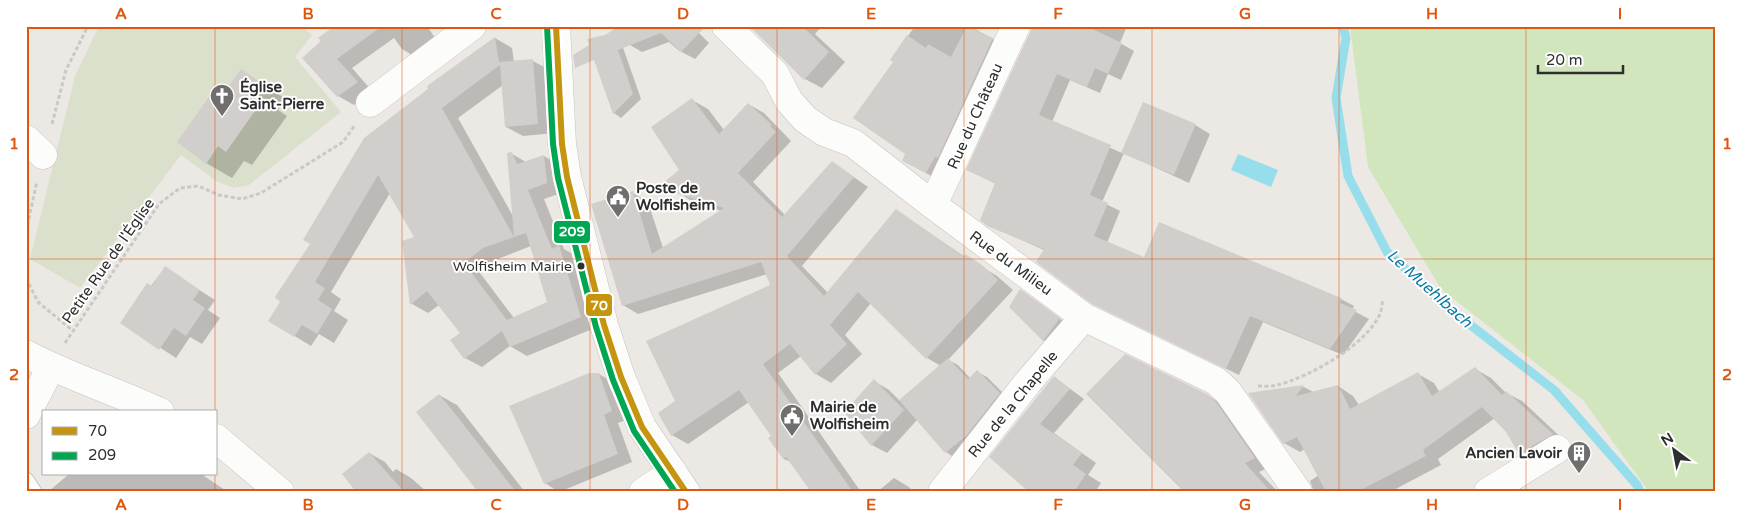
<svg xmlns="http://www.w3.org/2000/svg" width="1741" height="518" font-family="'Varela Round',sans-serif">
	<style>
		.green { fill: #d2e6bd }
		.cemetery { fill: #dae0cb }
		.water { fill: #97deed }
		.shadow { fill: #0003; fill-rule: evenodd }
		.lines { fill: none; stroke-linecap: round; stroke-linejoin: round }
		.stream { stroke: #97deed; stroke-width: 9 }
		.building { fill: #d1cecb }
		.service-casing { stroke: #c5c5c5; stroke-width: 17 }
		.minor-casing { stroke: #c5c5c5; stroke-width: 29 }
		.secondary-casing { stroke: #c5c5c5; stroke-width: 29 }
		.path { stroke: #c9c9c8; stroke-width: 3; stroke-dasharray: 4 2.5; stroke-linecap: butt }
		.service { stroke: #fcfcfb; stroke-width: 15 }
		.minor { stroke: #fcfcfb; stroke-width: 28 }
		.secondary { stroke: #fcfcfb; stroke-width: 28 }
		.bus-1-casing { stroke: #fff; stroke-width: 10 }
		.bus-2-casing { stroke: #fff; stroke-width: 10 }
		.bus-1 { stroke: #c6950f; stroke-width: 6 }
		.bus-2 { stroke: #00a651; stroke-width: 6 }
		.grid { fill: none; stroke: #df570e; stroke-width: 1; stroke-opacity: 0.55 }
		.bus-dot { fill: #2e2e2e; stroke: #fff; stroke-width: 2 }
		.labels { text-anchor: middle; stroke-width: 4; stroke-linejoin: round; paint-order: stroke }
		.bus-label { font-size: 14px; fill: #2e2e2e; stroke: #fff; text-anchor: end }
		.poi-label { font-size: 15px; font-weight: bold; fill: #2e2e2e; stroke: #fff; text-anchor: start }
		.street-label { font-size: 15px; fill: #2e2e2e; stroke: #fff }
		.water-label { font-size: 16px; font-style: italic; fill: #0c7ca4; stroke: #fff }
		.line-badge { stroke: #fff; stroke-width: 2 }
		.badge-label { font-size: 14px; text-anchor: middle; font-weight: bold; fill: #fff }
		.neatline { fill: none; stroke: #df570e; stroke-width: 2 }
		.grid-label { font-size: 16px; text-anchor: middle; font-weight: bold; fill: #df570e }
	</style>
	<rect width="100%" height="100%" fill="#ece8e4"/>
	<!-- green -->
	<path class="green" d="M1350 26H1715V492H1649L1583 400 1441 289 1368 167Z"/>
	<!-- cemetery -->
	<path class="cemetery" d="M99 26H301L312 35 295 57 341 112 249 185 234 188 216 181 181 155 80 288 30 259 75 76Z"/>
	<!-- water -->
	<path class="water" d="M1238 154 1278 170 1271 187 1231 170Z"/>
	<!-- shadow -->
	<path class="shadow" d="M336 26H427L439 44 417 58 402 49 394 38 352 68 373 92 354 105 338 96 304 58Z
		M621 26H692L709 43 695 59 678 50 669 42 642 52 630 45Z
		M751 26H822L815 34 845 62 822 88 805 79Z
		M915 26H970L1010 49 943 182 920 170 906 154 895 62 892 59Z
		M1034 26H1127L1120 43 1134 51 1121 80 1108 74 1100 93 1070 80 1052 122 1122 153 1195 125 1210 134 1189 183 1124 153 1102 202 1120 211 1107 243 1145 258 1160 223 1341 299 1354 306 1352 310 1369 319 1343 355 1263 322 1239 375 1106 310 1044 250 988 225 996 184 968 170Z
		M495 38 512 48 514 62 533 61 550 70 555 133 523 136 506 127 503 85 458 118 514 218 512 154 526 162 544 156 561 166 564 192 544 199 564 249 576 256 597 327 527 356 510 346 482 367 465 358 461 333 439 305 428 313 412 304 403 242 416 237 390 193 331 292 341 299 334 311 348 320 334 343 319 334 311 346 270 321 430 89 428 86ZM531 246 549 303 514 318 480 273 500 258Z
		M620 39 641 99 621 118 614 113 597 66Z
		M241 70 286 99 278 110 287 116 252 165 244 161 232 178 206 163Z
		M692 100 708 109 724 130 748 104 764 113 791 141 753 182 786 216 832 162 868 187 802 266 828 293 896 210 965 257 997 276 1013 290 948 360 958 365 970 378 977 372 987 377 1009 399 955 458 946 452 917 420 887 453 872 445 874 381 889 390 900 401 941 366 927 358 871 303 845 335 862 354 831 383 816 374 801 356 778 373 861 492H813L793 463 784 459 770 438 773 436 749 402 688 444 672 435 677 401 771 285 767 274 638 314 623 305 633 193 648 202 663 248 722 211 695 203 679 193Z
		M165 268 215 300 208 310 220 318 202 344 190 337 176 358 122 323Z
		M1028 295 1067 324 1051 345 1043 340Z
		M1475 369 1491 378 1506 393 1522 401 1568 444 1536 462 1520 453 1507 431 1495 418 1438 459 1441 465 1390 492H1314L1310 481 1319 475 1305 449 1300 452 1284 443 1250 394 1304 387 1315 393 1338 386 1353 396 1359 405 1418 374 1434 383 1440 393Z
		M599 374 614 383 626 420 618 423 632 462 559 492 545 483Z
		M1054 377 1084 399 1054 433 1096 463 1088 475 1101 483 1095 492H1031L991 457Z
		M439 395 457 405 525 492H479Z
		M1207 395 1223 405 1270 467 1259 472 1278 492H1205Z
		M369 453 385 462 393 472 396 469 411 478 427 492H358Z
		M69 474H206L204 476 228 492H48Z
		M894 478 909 487 913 492H877Z"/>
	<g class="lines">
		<!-- stream -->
		<path class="stream" d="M1343 26 1346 38 1336 98 1348 176 1387 252 1441 302 1554 390 1637 485 1640 492"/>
	</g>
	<!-- building -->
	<path class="building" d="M334 26H382L337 59 358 82 337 97 302 58 321 41 318 38Z
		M619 26H706L681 52 661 33 618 50 633 94 613 114 594 60 575 68 573 55 589 45 587 39 605 35Z
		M749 26H802L829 52 804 80Z
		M967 26 993 38 938 158 935 157 926 173 902 161 905 154 853 118 893 62 890 60 907 35 926 48 928 44 951 57Z
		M1033 26H1086L1122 43 1108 74 1095 68 1087 87 1057 74 1039 115 1111 145 1090 195 1108 203 1094 236 1144 257 1159 222 1341 298 1340 303 1357 310 1330 349 1250 316 1226 369 1092 304 1036 262 1044 249 987 226 980 220 995 183 966 170Z
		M495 37 499 62 533 59 538 124 505 127 500 65 442 108 514 237 483 248 464 263 507 320 547 302 526 233 514 237 507 153 512 152 517 164 544 155 547 183 528 190 552 249 559 245 581 317 510 347 502 331 464 359 450 340 460 333 427 291 410 305 402 241 414 237 378 175 315 282 325 288 318 300 332 309 317 334 302 325 294 337 268 321 280 302 275 297 310 244 303 240 364 138 428 89 427 86Z
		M241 69 262 84 254 95 262 101 226 152 218 146 206 164 177 142 216 87 224 92Z
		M692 98 719 134 748 103 772 125 770 126 776 132 738 173 782 217 832 161 854 177 787 256 824 296 896 209 964 257 965 254 982 265 998 280 926 359 858 292 830 325 847 344 815 375 790 344 763 364 853 492H811L786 457 783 459 768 438 771 436 739 390 671 436 658 413 675 401 646 341 770 285 761 262 622 306 591 204 633 191 652 254 724 208 678 194 664 182 679 170 651 127Z
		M1143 102 1196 124 1174 175 1121 153Z
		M165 266 200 290 193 300 205 308 186 336 174 328 159 350 120 323 147 283 152 286Z
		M1020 289 1060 318 1043 341 1009 307Z
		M1125 354 1207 394 1216 402 1255 458 1245 463 1271 492H1184L1086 394Z
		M948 358 968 379 977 370 1000 393 966 436 945 453 899 400Z
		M1475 367 1502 395 1506 391 1553 434 1519 454 1506 432 1482 407 1423 450 1426 456 1357 492H1326L1297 437 1283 444 1248 393 1304 385 1296 396 1338 385 1350 409 1418 372 1432 396Z
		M589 373H599L612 411 604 415 618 454 544 484 509 406Z
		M1054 376 1070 389 1040 424 1082 453 1073 465 1086 474 1074 492H1029L989 457Z
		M874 379 904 410 871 446 844 412Z
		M439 394 456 415 516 492H478L416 412Z
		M369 452 404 492H356L342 474Z"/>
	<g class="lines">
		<defs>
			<path id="service" d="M26 480 34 492"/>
			<path id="minor" d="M726 26 775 74 789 101 805 119 824 132 853 143 933 205 1084 317 1216 381 1228 392 1298 492
				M370 103 472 26
				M26 139 43 155
				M933 205 1016 26
				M26 354C69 377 116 391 160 412
				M26 415 51 367
				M216 438 280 492
				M643 492 673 472
				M942 492 1029 381 1084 317
				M1488 492 1557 449"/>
			<path id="secondary" d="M556 26 562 144 567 177 604 325 621 377 642 427 686 492"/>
		</defs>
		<!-- service casing -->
		<use href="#service" class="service-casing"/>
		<!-- minor casing -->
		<use href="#minor" class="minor-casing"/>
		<!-- secondary casing -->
		<use href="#secondary" class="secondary-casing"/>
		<!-- path -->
		<path class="path" d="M52 124 66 70 88 26
			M26 232 37 181
			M26 278 38 302 72 330
			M65 343 159 204 180 188 198 186 219 195 242 199 261 193 343 142 355 125
			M1258 386C1264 386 1271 387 1277 385 1310 377 1366 345 1380 314 1382 309 1382 303 1383 299"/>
		<!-- service -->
		<use href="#service" class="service"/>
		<!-- minor -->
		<use href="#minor" class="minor"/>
		<!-- secondary -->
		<use href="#secondary" class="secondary"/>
		<defs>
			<path id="bus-1" d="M556 26 562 144 567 177 604 325 621 377 642 427 686 492"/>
			<path id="bus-2" d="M547 26 553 144 558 178 596 327 613 380 634 431 675 492"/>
		</defs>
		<!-- bus-1 casing -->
		<use href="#bus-1" class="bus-1-casing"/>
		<!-- bus-2 casing -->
		<use href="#bus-2" class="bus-2-casing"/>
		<!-- bus-1 -->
		<use href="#bus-1" class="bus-1"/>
		<!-- bus-2 -->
		<use href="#bus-2" class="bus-2"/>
	</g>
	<!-- grid -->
	<path class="grid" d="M215 26V412M402 26V492M590 26V492M777 26V492M964 26V492M1152 26V492M1339 26V492M1526 26V492M26 259H1715M215 474V492"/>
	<!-- icons -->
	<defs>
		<symbol id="church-pin" viewBox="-11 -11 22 30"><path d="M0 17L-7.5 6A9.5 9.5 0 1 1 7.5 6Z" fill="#706f6e" stroke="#fff"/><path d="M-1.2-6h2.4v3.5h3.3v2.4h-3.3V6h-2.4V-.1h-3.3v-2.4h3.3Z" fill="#fff"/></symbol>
		<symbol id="civic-pin" viewBox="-11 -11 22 30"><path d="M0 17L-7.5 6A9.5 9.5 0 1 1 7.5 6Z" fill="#706f6e" stroke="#fff"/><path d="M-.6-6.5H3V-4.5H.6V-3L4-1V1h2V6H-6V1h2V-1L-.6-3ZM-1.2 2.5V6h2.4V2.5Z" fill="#fff"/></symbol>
		<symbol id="building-pin" viewBox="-11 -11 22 30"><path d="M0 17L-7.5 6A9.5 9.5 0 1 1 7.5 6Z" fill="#706f6e" stroke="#fff"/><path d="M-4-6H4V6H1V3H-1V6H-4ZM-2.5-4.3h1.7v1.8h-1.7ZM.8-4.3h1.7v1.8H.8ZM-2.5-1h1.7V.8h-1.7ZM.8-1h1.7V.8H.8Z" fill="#fff"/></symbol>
	</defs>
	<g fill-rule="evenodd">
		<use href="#church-pin" x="208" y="82" width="28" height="38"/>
		<use href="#civic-pin" x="604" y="183" width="28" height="38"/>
		<use href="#civic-pin" x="778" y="402" width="28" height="38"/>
		<use href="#building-pin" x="1565" y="439" width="28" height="38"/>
	</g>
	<!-- markers -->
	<circle class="bus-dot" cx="581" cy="266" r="4.5"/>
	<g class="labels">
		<!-- bus labels -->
		<g class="bus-label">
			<text x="572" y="271">Wolfisheim Mairie</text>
		</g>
		<!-- poi labels -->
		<g class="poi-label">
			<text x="240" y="92">Église<tspan x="240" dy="17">Saint-Pierre</tspan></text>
			<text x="636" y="193">Poste de<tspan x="636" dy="17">Wolfisheim</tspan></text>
			<text x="810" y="412">Mairie de<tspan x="810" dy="17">Wolfisheim</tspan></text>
			<text x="1562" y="458" text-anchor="end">Ancien Lavoir</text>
		</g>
		<!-- street labels -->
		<g class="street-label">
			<text transform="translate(975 116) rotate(-66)" y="5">Rue du Château</text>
			<text transform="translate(108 261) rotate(-55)" y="5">Petite Rue de l'Église</text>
			<text transform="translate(1011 263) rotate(36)" y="5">Rue du Milieu</text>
			<text transform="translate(1013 404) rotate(-51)" y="5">Rue de la Chapelle</text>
		</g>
		<!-- water labels -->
		<g class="water-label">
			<text transform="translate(1430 288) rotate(42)" y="6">Le Muehlbach</text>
		</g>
	</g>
	<g class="line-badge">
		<rect x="553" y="220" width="38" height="24" rx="5" fill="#00a651"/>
		<rect x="585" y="293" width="28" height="24" rx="5" fill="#c6950f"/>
	</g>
	<g class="badge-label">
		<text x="572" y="236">209</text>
		<text x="599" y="310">70</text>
	</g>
	<!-- border -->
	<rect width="1741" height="518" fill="none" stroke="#ffffff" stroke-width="55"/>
	<!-- legend -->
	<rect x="42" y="410" width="175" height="65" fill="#ffffff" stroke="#ababab"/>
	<rect x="52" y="427" width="25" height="8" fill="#c6950f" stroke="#ababab"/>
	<text x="88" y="436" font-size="15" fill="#2e2e2e">70</text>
	<rect x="52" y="452" width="25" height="8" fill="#00a651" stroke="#ababab"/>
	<text x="88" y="460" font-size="15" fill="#2e2e2e">209</text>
	<!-- north arrow -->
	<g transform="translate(1674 450) rotate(328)" stroke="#ffffff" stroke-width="4" paint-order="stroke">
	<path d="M0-4L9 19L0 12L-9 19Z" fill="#2e2e2e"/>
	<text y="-8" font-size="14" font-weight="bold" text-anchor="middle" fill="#2e2e2e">N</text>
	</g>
	<!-- scale -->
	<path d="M1538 65v8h85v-8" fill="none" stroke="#2e2e2e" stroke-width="2.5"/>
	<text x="1546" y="65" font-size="15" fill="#2e2e2e" stroke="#ffffff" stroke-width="4" paint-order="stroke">20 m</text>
	<rect x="28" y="28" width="1686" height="462" class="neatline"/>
	<g class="grid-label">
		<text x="121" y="19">A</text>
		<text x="308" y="19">B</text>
		<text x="496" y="19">C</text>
		<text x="683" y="19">D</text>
		<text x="871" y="19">E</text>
		<text x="1058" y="19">F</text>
		<text x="1245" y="19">G</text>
		<text x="1432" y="19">H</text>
		<text x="1620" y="19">I</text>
		<text x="14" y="149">1</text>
		<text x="1727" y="149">1</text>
		<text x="14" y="380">2</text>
		<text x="1727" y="380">2</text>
		<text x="121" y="510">A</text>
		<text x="308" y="510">B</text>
		<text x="496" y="510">C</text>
		<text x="683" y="510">D</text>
		<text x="871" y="510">E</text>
		<text x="1058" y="510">F</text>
		<text x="1245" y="510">G</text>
		<text x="1432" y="510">H</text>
		<text x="1620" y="510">I</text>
	</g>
</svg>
